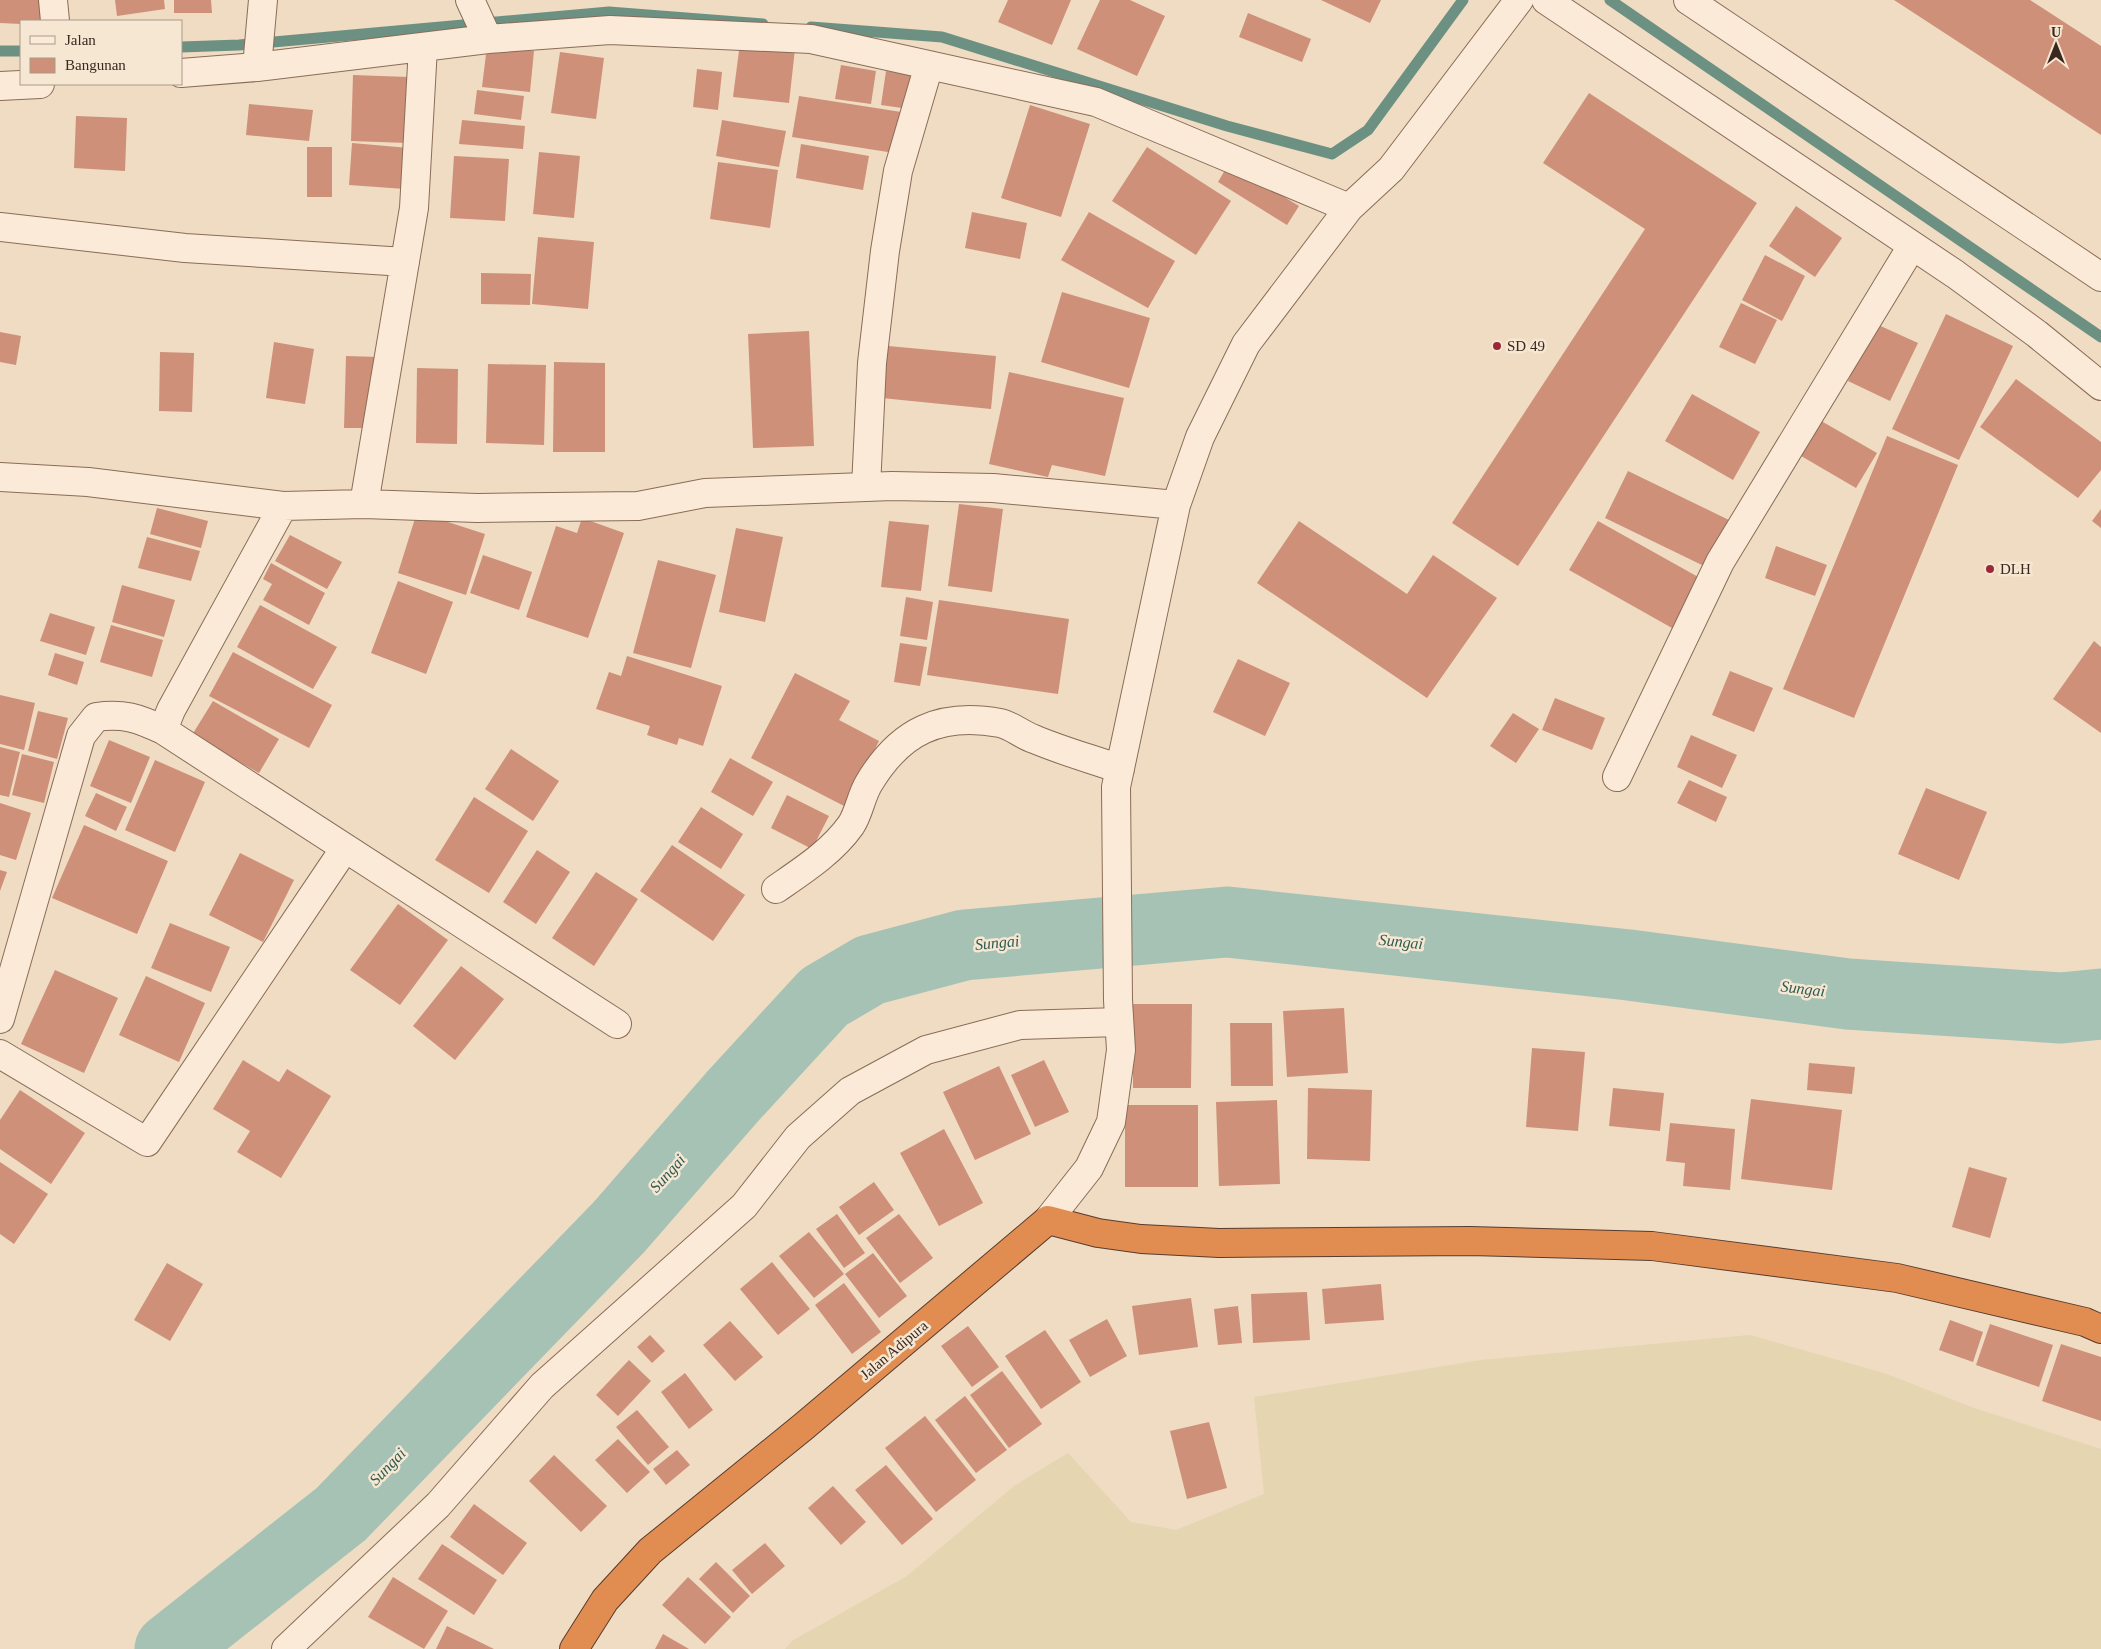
<svg xmlns="http://www.w3.org/2000/svg" width="2101" height="1649" font-family="Georgia,serif">
	<style>
		.farmland { fill: #e5d5b0 }
		.lines { fill: none; stroke-linecap: round; stroke-linejoin: round }
		.stream { stroke: #6c9182; stroke-width: 11 }
		.river { stroke: #a5c2b5; stroke-width: 71 }
		.building { fill: #ce9078 }
		.minor-casing { stroke: #8a6c59; stroke-width: 30 }
		.highway-casing { stroke: #583b2e; stroke-width: 30 }
		.minor { stroke: #faead7; stroke-width: 28 }
		.highway { stroke: #e18d52; stroke-width: 28 }
		.poi-dot { fill: #9b2839; stroke: #f6e7d3; stroke-width: 2 }
		.labels { text-anchor: middle; stroke-width: 5; stroke-linejoin: round; paint-order: stroke }
		.poi-label { font-size: 15px; fill: #3a271e; stroke: #f6e7d3; text-anchor: start }
		.street-label { font-size: 15px; fill: #3a271e; stroke: #f6e7d3 }
		.water-label { font-size: 16px; font-style: italic; fill: #2d5a50; stroke: #f6e7d3 }
	</style>
	<rect width="100%" height="100%" fill="#efdcc3"/>
	<!-- farmland -->
	<path class="farmland" d="M1750 1335 1884 1373 1974 1408 2101 1449V1649H785L792 1641 907 1576 1014 1486 1068 1453 1131 1522 1176 1530 1264 1494 1254 1397 1481 1360Z"/>
	<g class="lines">
		<!-- stream -->
		<path class="stream" d="M1610 0 2101 337
			M811 27 942 37 1227 126 1332 154 1368 130 1463 0
			M181 47 239 45 609 12 763 24
			M0 51H21"/>
		<!-- river -->
		<path class="river" d="M170 1649 341 1514 619 1227 733 1096 824 997 870 970 964 945 1227 922 1629 965 1848 994 2061 1008 2101 1004"/>
	</g>
	<!-- building -->
	<path class="building" d="M0 0H41V21H21V24L0 23Z
		M115 0H164L165 9 117 16Z
		M174 0H211L212 13H174Z
		M1008 0H1071L1052 45 998 22Z
		M1100 0H1130L1165 16 1137 76 1077 49Z
		M1321 0H1381L1370 23Z
		M1894 0H2030L2101 46V135Z
		M1248 13 1311 39 1302 62 1239 37Z
		M740 43 795 49 789 103 733 97Z
		M487 46 534 51 530 92 482 87Z
		M560 52 604 58 596 119 551 113Z
		M841 65 876 71 871 104 835 99Z
		M697 69 722 72 718 110 693 107Z
		M886 71 922 76 916 110 881 105Z
		M353 75 409 77 407 143 351 141Z
		M477 90 524 96 521 120 474 114Z
		M1589 93 1757 203 1518 566 1452 523 1645 229 1543 163Z
		M799 96 914 114 907 155 792 137Z
		M249 104 313 110 309 141 246 135Z
		M1030 105 1090 124 1061 217 1001 198Z
		M76 116 127 118 125 171 74 168Z
		M462 120 525 126 523 149 459 144Z
		M722 120 786 131 779 167 716 156Z
		M352 143 409 148 405 189 349 185Z
		M801 144 869 156 863 190 796 178Z
		M307 147H332V197H307Z
		M1147 147 1231 201 1196 255 1112 201Z
		M539 152 580 156 574 218 533 214Z
		M454 156 509 159 505 221 450 218Z
		M718 162 778 170 770 228 710 219Z
		M1229 163 1299 206 1287 225 1218 182Z
		M1796 206 1842 238 1815 277 1769 246Z
		M972 212 1027 223 1020 259 965 248Z
		M1089 212 1175 261 1148 308 1061 260Z
		M538 237 594 242 588 309 532 304Z
		M1765 255 1805 276 1782 321 1742 300Z
		M481 273 531 274 530 305 481 304Z
		M1062 292 1150 318 1129 388 1041 362Z
		M1741 303 1777 320 1755 364 1719 347Z
		M1946 314 2013 346 1959 460 1892 429Z
		M1874 323 1918 343 1890 401 1848 381Z
		M809 331 814 446 753 448 748 334Z
		M0 332 21 336 16 365 0 362Z
		M274 342 314 349 305 404 266 398Z
		M867 344 996 356 991 409 862 396Z
		M160 352 194 353 192 412 159 411Z
		M346 356 379 357 378 428H344Z
		M554 362 605 363V452H553Z
		M488 364 546 365 544 445 486 443Z
		M417 368 458 369 457 444 416 443Z
		M1009 372 1124 398 1105 476 1052 465 1048 477 989 464Z
		M2016 379 2101 442V470L2078 498 1980 427Z
		M1692 394 1760 432 1733 480 1665 441Z
		M1816 418 1877 453 1856 488 1796 453Z
		M1887 436 1958 465 1854 718 1783 689Z
		M1628 471 1729 520 1706 567 1605 518Z
		M959 504 1003 509 992 592 948 586Z
		M157 508 208 521 201 548 150 534Z
		M2101 509V528L2092 521Z
		M417 512 485 534 466 595 398 573Z
		M582 518 624 533 588 638 526 617 556 526 577 533Z
		M889 521 929 525 921 591 881 587Z
		M1299 521 1407 594 1433 555 1497 598 1427 698 1257 583Z
		M1598 521 1700 578 1672 628 1569 570Z
		M736 528 783 537 765 622 719 612Z
		M290 535 342 562 327 589 275 561Z
		M147 537 200 551 191 581 138 568Z
		M1776 546 1827 565 1815 596 1765 578Z
		M483 555 532 572 519 610 470 593Z
		M658 560 716 575 691 668 633 653Z
		M271 563 325 593 309 625 263 600 272 584 263 579Z
		M398 581 453 602 426 674 371 653Z
		M122 585 175 600 164 637 112 622Z
		M906 597 933 602 927 640 900 636Z
		M939 600 1069 619 1058 694 927 675Z
		M260 605 337 647 313 689 237 647Z
		M50 613 95 627 86 655 40 641Z
		M111 625 163 640 152 677 100 662Z
		M2094 641 2101 647V733L2053 699Z
		M900 643 927 647 920 686 894 682Z
		M233 652 332 705 309 748 209 696Z
		M55 653 84 662 77 685 48 675Z
		M627 656 722 686 703 746 679 738 677 745 647 735 650 726 596 709 609 672 621 676Z
		M1238 659 1290 683 1265 736 1213 712Z
		M1730 671 1773 688 1754 732 1712 715Z
		M795 673 850 701 839 720 879 741 846 807 751 758Z
		M0 695 35 703 24 750 0 744Z
		M1555 698 1605 718 1592 750 1542 730Z
		M213 701 279 739 259 773 192 735Z
		M38 711 68 718 57 759 28 751Z
		M1513 713 1539 729 1516 763 1490 746Z
		M1691 735 1737 755 1722 788 1677 767Z
		M109 740 150 757 131 803 90 786Z
		M0 747 20 752 9 797 0 795Z
		M511 749 559 781 533 821 485 789Z
		M22 754 54 762 44 803 12 795Z
		M730 758 773 782 753 816 711 792Z
		M155 760 205 782 175 852 125 830Z
		M1689 780 1727 797 1716 822 1677 803Z
		M1926 788 1987 812 1959 880 1898 854Z
		M96 793 127 807 116 831 85 816Z
		M787 795 829 816 812 849 771 828Z
		M474 797 528 831 489 893 435 860Z
		M0 803 31 813 16 860 0 855Z
		M701 807 743 834 721 869 678 842Z
		M84 825 168 861 137 934 52 898Z
		M672 845 745 895 713 941 640 891Z
		M537 850 570 872 536 924 503 902Z
		M240 853 294 880 263 942 209 915Z
		M0 870 7 872 0 891Z
		M596 872 638 899 594 966 552 938Z
		M398 904 448 940 400 1005 350 970Z
		M170 923 230 947 211 992 151 968Z
		M461 966 504 999 455 1060 413 1026Z
		M55 970 118 998 84 1073 21 1044Z
		M146 976 205 1003 179 1062 119 1035Z
		M1133 1004H1192L1191 1088H1133Z
		M1344 1008 1348 1073 1287 1077 1283 1011Z
		M1230 1023H1272L1273 1086H1231Z
		M1532 1048 1585 1052 1578 1131 1526 1127Z
		M243 1060 279 1082 287 1069 331 1096 281 1178 237 1152 250 1131 213 1109Z
		M1044 1060 1069 1112 1035 1127 1011 1075Z
		M1809 1063 1855 1067 1852 1094 1807 1090Z
		M999 1066 1031 1134 975 1160 943 1092Z
		M1308 1088 1372 1090 1370 1161 1307 1159Z
		M1613 1088 1664 1093 1660 1131 1609 1126Z
		M20 1090 85 1133 51 1184 0 1149V1120Z
		M1751 1099 1842 1110 1832 1190 1741 1179Z
		M1277 1100 1280 1184 1219 1186 1216 1102Z
		M1125 1105H1198V1187H1125Z
		M1670 1123 1735 1129 1730 1190 1683 1186 1685 1163 1666 1161Z
		M944 1129 983 1203 939 1226 900 1153Z
		M0 1162 48 1194 14 1244 0 1234Z
		M1969 1167 2007 1178 1990 1238 1952 1227Z
		M874 1182 894 1210 859 1235 839 1207Z
		M837 1214 865 1253 844 1268 816 1229Z
		M899 1214 933 1258 900 1283 866 1238Z
		M809 1232 844 1274 814 1298 779 1256Z
		M873 1253 907 1296 879 1318 845 1274Z
		M772 1262 810 1309 778 1335 740 1289Z
		M167 1263 203 1284 170 1341 134 1320Z
		M844 1283 881 1332 852 1354 815 1305Z
		M1381 1284 1384 1320 1325 1324 1322 1289Z
		M1307 1292 1310 1340 1253 1343 1251 1294Z
		M1191 1298 1198 1347 1139 1355 1132 1306Z
		M1238 1306 1242 1343 1218 1345 1214 1309Z
		M1107 1319 1127 1356 1090 1377 1069 1340Z
		M1950 1320 1983 1332 1973 1362 1939 1350Z
		M730 1321 763 1357 735 1381 703 1345Z
		M1990 1324 2053 1345 2039 1387 1976 1365Z
		M968 1326 999 1367 972 1387 941 1346Z
		M1045 1330 1081 1382 1041 1409 1005 1356Z
		M650 1335 665 1351 652 1363 637 1347Z
		M2061 1344 2101 1357V1421L2042 1401Z
		M629 1360 651 1381 618 1416 596 1395Z
		M1002 1371 1042 1424 1009 1448 970 1395Z
		M685 1373 713 1410 689 1429 661 1392Z
		M965 1396 1007 1450 976 1473 935 1420Z
		M637 1410 669 1447 648 1465 616 1427Z
		M925 1416 976 1480 936 1512 885 1448Z
		M1209 1422 1227 1488 1187 1499 1170 1431Z
		M618 1439 650 1472 627 1493 595 1460Z
		M677 1450 690 1465 666 1485 653 1469Z
		M554 1455 607 1506 581 1532 529 1481Z
		M886 1465 933 1519 902 1545 855 1490Z
		M833 1486 866 1522 841 1545 808 1508Z
		M474 1504 527 1543 503 1575 450 1537Z
		M765 1543 785 1566 752 1594 732 1570Z
		M442 1544 497 1580 474 1615 418 1579Z
		M716 1562 750 1596 733 1613 699 1579Z
		M393 1577 448 1611 424 1649 368 1617Z
		M688 1577 731 1617 705 1644 662 1605Z
		M447 1626 494 1649H436Z
		M663 1634 689 1649H655Z"/>
	<g class="lines">
		<defs>
			<path id="minor" d="M53 0 55 21
				M470 0 488 39
				M1546 0 1955 274 2037 334 2101 386
				M1688 0 2101 277
				M257 67 263 0
				M181 73 257 67 488 39 610 30 811 39 1096 102 1349 208
				M0 86 40 84
				M0 227 185 248 405 262
				M0 477 88 482 283 506 364 504 477 508 638 506 705 493 892 486 993 488 1176 505
				M866 487 872 363 885 251 898 171 929 65
				M364 504 414 208 423 47
				M283 506 171 710 163 730 617 1024
				M1617 777 1720 562 1912 246
				M776 889C802 871 832 852 851 825 859 813 861 796 869 783 900 731 940 712 1000 723 1011 725 1022 735 1034 739 1062 751 1092 759 1120 769
				M0 1019 81 736 96 717C123 713 138 718 163 730
				M0 1054 147 1142 345 848
				M1048 1220 1089 1168 1111 1122 1121 1050 1118 1000 1116 787 1176 505 1200 437 1246 344 1349 208 1391 169 1519 0
				M286 1649 438 1505 542 1386 744 1206 798 1137 850 1091 926 1050 1020 1025 1119 1022"/>
			<path id="highway" d="M574 1649 605 1600 650 1551 803 1427 1048 1220 1098 1233 1141 1239 1219 1243 1470 1241 1652 1246 1897 1278 2085 1322 2101 1329"/>
		</defs>
		<!-- minor casing -->
		<use href="#minor" class="minor-casing"/>
		<!-- highway casing -->
		<use href="#highway" class="highway-casing"/>
		<!-- minor -->
		<use href="#minor" class="minor"/>
		<!-- highway -->
		<use href="#highway" class="highway"/>
	</g>
	<!-- markers -->
	<g class="poi-dot">
		<circle cx="1497" cy="346" r="5"/>
		<circle cx="1990" cy="569" r="5"/>
	</g>
	<g class="labels">
		<!-- poi labels -->
		<g class="poi-label">
			<text x="1507" y="351">SD 49</text>
			<text x="2000" y="574">DLH</text>
		</g>
		<!-- street labels -->
		<g class="street-label">
			<text transform="translate(894 1350) rotate(-40)" y="5">Jalan Adipura</text>
		</g>
		<!-- water labels -->
		<g class="water-label">
			<text transform="translate(1401 941) rotate(6)" y="6">Sungai</text>
			<text transform="translate(997 942) rotate(-5)" y="6">Sungai</text>
			<text transform="translate(1803 988) rotate(7)" y="6">Sungai</text>
			<text transform="translate(667 1173) rotate(-48)" y="6">Sungai</text>
			<text transform="translate(387 1466) rotate(-46)" y="6">Sungai</text>
		</g>
	</g>
	<!-- legend -->
	<rect x="20" y="20" width="162" height="65" fill="#f6e7d3" stroke="#ab9a8b"/>
	<rect x="30" y="36" width="25" height="8" fill="#faead7" stroke="#ab9a8b"/>
	<text x="65" y="45" font-size="15" fill="#3a271e">Jalan</text>
	<rect x="30" y="58" width="25" height="15" fill="#ce9078" stroke="#ab9a8b"/>
	<text x="65" y="70" font-size="15" fill="#3a271e">Bangunan</text>
	<!-- north arrow -->
	<g transform="translate(2056 45)" stroke="#f6e7d3" stroke-width="4" paint-order="stroke">
	<path d="M0-4L9 19L0 12L-9 19Z" fill="#3a271e"/>
	<text y="-8" font-size="14" font-weight="bold" text-anchor="middle" fill="#3a271e">U</text>
	</g>
</svg>
